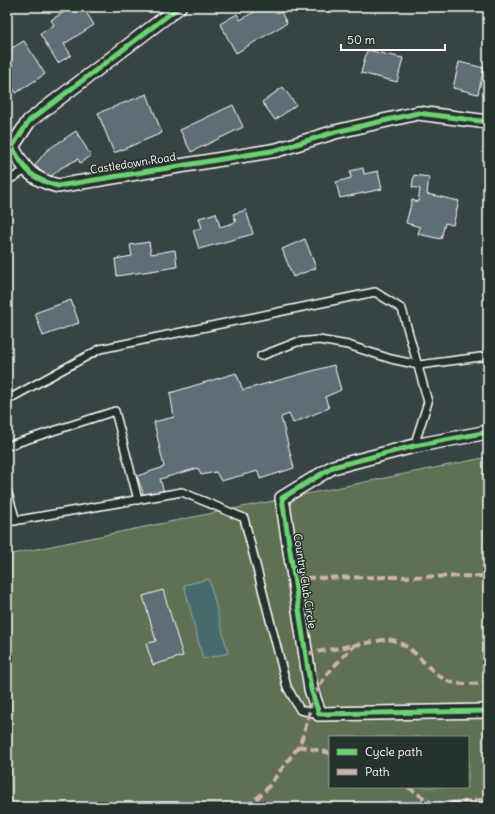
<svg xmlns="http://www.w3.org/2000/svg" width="495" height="814" font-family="Delius,sans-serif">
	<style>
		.green { fill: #607153; stroke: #b0b8a9; fill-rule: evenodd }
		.water { fill: #476a6d; stroke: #91a6a7 }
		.building { fill: #5e6d76; stroke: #fff }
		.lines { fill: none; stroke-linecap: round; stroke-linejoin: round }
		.service-casing { stroke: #fff; stroke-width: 10 }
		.minor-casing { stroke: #fff; stroke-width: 16 }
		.service { stroke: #26332d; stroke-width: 7 }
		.minor { stroke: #26332d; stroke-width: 13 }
		.quiet { stroke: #ceb3a9; stroke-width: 4; stroke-dasharray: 8 4; stroke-linecap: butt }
		.cycleway-casing { stroke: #26332d; stroke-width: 8 }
		.cycleway { stroke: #6cd273; stroke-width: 5 }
		.labels { text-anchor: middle; stroke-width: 3; stroke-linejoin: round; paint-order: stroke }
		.street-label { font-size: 11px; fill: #fff; stroke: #26332d }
	</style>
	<rect width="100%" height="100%" fill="#374443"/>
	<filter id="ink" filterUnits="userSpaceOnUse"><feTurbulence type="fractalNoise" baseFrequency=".025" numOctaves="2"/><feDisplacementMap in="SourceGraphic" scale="8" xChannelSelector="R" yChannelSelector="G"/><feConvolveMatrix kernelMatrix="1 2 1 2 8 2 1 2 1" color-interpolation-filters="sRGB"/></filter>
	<g filter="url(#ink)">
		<!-- green -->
		<path class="green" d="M488 457V807H7V555ZM330 737H468V787H330Z"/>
		<!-- water -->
		<path class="water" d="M209 579 228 653 203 659 184 585Z"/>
		<!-- building -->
		<path class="building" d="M72 7H83L94 25 64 44 71 55 58 63 40 34 54 25 51 20Z
			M263 7H278L287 23 236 53 220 24 237 14 240 20Z
			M24 41 45 74 16 93 7 79V51Z
			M367 50 403 58 397 82 361 73Z
			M459 62 484 68 478 94 453 88Z
			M283 87 296 105 275 120 262 102Z
			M147 94 162 133 114 153 98 113Z
			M233 105 243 127 191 152 180 130Z
			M76 131 91 156 80 163 78 159 61 168 48 179 35 165 46 151Z
			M363 168 364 174 378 171 382 189 340 198 336 182 351 178 350 171Z
			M414 175 429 177 427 194 459 201 453 225 445 223 441 239 418 234 420 227 406 223 412 200 418 202 420 189 412 187Z
			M246 210 253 234 199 249 193 230 202 228 199 218 216 213 220 227 236 222 233 214Z
			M305 239 316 268 293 277 282 249Z
			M149 242 151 254 175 250 177 267 117 276 115 259 132 256 130 245Z
			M71 300 79 323 43 336 35 313Z
			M334 365 341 390 325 397 329 408 293 423 289 414 281 417 294 468 260 479 258 471 221 481 216 472 201 475 198 468 160 479 164 492 144 496 137 476 164 467 154 422 174 417 170 393 236 373 243 390Z
			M163 590 183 656 153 665 146 644 156 641 143 596Z"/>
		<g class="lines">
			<defs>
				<path id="service" d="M7 181 26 170
					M261 356 297 342 319 340 348 345 391 359 419 365 488 356
					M7 400 100 349 375 292 402 309 428 402 414 446
					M7 446 115 411 138 500
					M7 490 16 521
					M7 522 182 492 244 518 287 687 300 710 319 714"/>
				<path id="minor" d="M179 7 29 121 12 147C25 170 31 179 58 186L277 150 335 132 418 113 488 122
					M488 432 414 446 333 467 282 498 311 689 319 714 488 711"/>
			</defs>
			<!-- service casing -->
			<use href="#service" class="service-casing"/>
			<!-- minor casing -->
			<use href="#minor" class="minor-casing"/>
			<!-- service -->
			<use href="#service" class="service"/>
			<!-- minor -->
			<use href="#minor" class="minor"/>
			<!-- quiet -->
			<path class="quiet" d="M294 578 488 576
				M306 654 388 639C417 645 424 670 448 681 459 686 476 683 488 683
				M330 753 299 746C306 730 308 715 313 699 320 679 340 659 355 645
				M408 787 434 805 488 799
				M247 807 265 791 299 746"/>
			<defs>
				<path id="cycleway" d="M179 7 29 121 12 147C25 170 31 179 58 186L277 150 335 132 418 113 488 122
					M488 432 414 446 333 467 282 498 311 689 319 714 488 711"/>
			</defs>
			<!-- cycleway casing -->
			<use href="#cycleway" class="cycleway-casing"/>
			<!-- cycleway -->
			<use href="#cycleway" class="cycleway"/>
		</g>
	</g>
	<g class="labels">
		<!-- street labels -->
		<g class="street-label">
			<text transform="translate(133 163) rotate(-9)" y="4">Castledown Road</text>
			<text transform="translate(305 581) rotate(81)" y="4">Country Club Circle</text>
		</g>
	</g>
	<!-- margin -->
	<rect width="495" height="814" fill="none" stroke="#26332d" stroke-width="24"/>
	<rect x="12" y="12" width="471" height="790" fill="none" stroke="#fff" stroke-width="1.5" filter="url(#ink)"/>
	<!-- legend -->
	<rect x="329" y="736" width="140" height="52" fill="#26332d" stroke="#7d8581"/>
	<rect x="337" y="749" width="20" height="6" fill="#6cd273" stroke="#7d8581"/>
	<text x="365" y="756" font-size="12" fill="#ffffff">Cycle path</text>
	<rect x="337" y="769" width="20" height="6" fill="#ceb3a9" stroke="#7d8581"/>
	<text x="365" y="776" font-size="12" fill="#ffffff">Path</text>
	<!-- scale -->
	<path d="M341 44v6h104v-6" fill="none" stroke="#ffffff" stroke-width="2"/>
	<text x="347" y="44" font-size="12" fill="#ffffff" stroke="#26332d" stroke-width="3" paint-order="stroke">50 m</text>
</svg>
